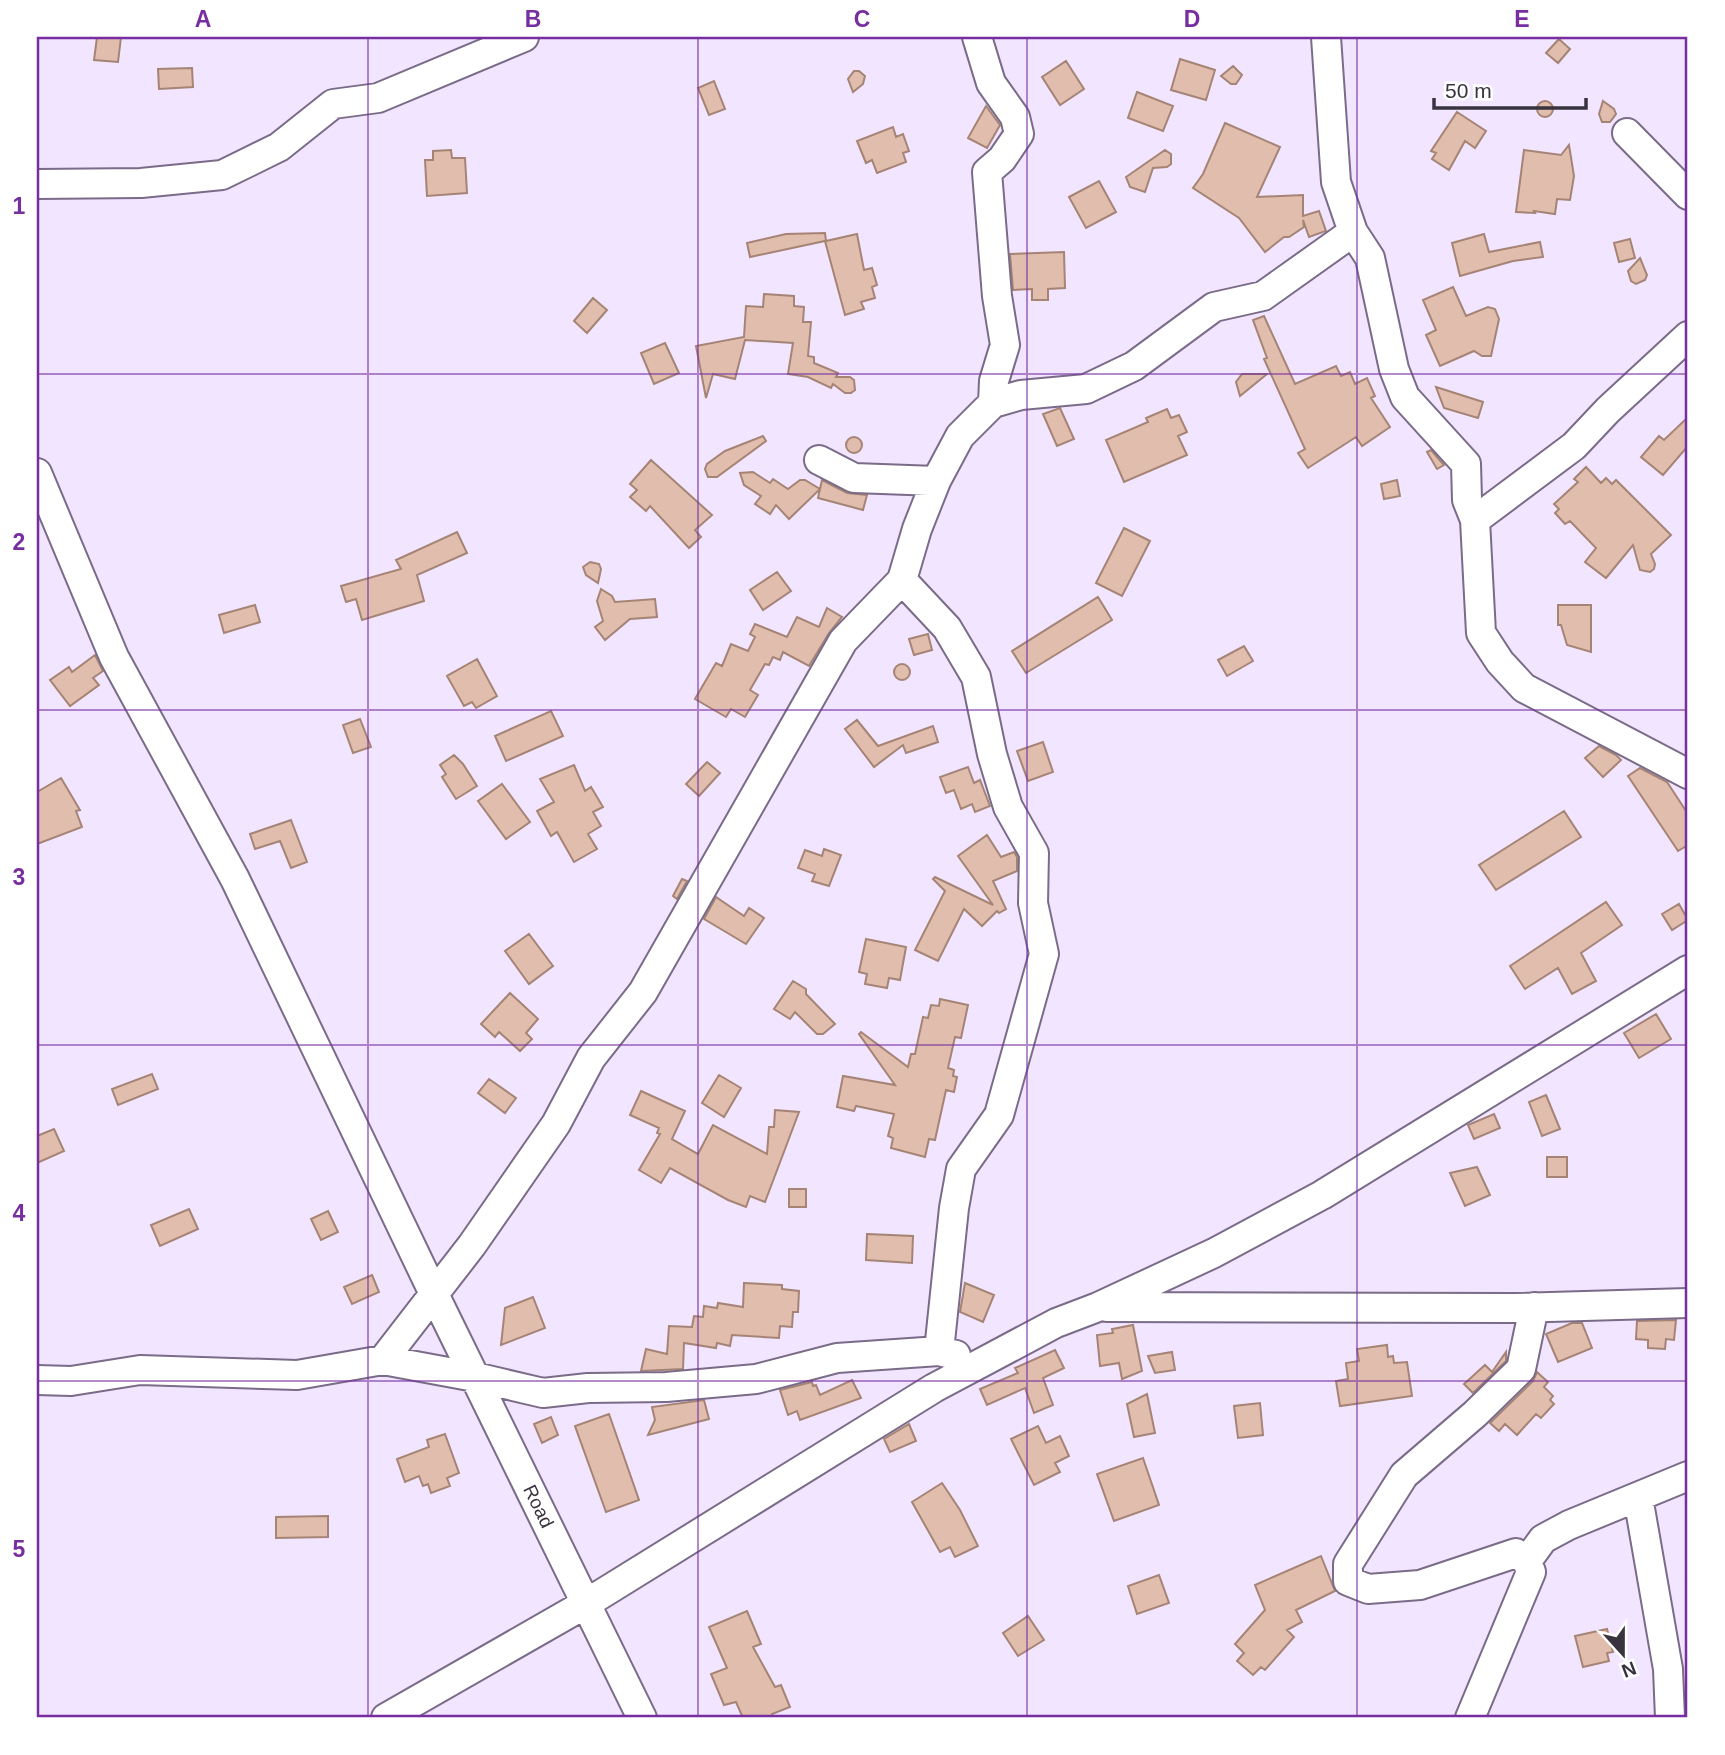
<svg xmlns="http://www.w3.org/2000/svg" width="1725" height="1755" font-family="Arial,sans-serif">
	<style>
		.building { fill: #e1bdad; stroke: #a58475; stroke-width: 2 }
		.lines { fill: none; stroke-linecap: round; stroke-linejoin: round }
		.minor-casing { stroke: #7a6b88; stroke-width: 32 }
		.minor { stroke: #fff; stroke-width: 28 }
		.grid { fill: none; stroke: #772ea0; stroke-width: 2; stroke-opacity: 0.55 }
		.labels { text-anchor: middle; stroke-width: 7; stroke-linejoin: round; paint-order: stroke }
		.street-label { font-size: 19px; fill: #39333f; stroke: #fff }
		.neatline { fill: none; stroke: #772ea0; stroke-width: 2.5 }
		.grid-label { font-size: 23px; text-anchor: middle; font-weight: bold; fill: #772ea0 }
	</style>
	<rect width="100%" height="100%" fill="#f2e5ff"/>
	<!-- building -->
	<path class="building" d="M97 37H121L118 62 94 60Z
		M1559 39 1570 49 1558 63 1546 53Z
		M1180 59 1215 70 1206 100 1171 90Z
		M1066 61 1084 89 1060 105 1042 77Z
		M1233 66 1242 75 1236 84H1231L1221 76Z
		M192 68 193 87 159 89 158 69Z
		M854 71H859L865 76 863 84 853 92 848 79Z
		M714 81 725 109 709 115 698 88Z
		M1137 92 1173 106 1163 131 1128 118Z
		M1537 109a8 8 0 1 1 16 0a8 8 0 1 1-16 0Z
		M1603 101 1614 109 1616 114 1610 122H1602L1599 114Z
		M986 106 1000 125 987 148 968 138Z
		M1457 112 1486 131 1475 148 1465 141 1449 170 1432 159 1436 153 1431 151Z
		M1225 123 1280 147 1257 197 1303 195V216L1319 211 1326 231 1309 237 1303 220 1304 227 1289 237H1284L1265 252 1239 218 1193 188 1203 174Z
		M893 127 896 137 903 134 909 151 903 153 906 162 877 173 872 160 866 163 857 141Z
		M1569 145 1574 176 1570 200 1557 199 1555 214 1534 211 1535 213 1516 212 1524 150 1561 155Z
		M451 150 452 158H465L467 193 427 196 425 160H433V151Z
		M1165 150 1171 154V164L1167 167 1153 168 1145 192 1130 187 1126 177Z
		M1099 181 1116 212 1086 228 1069 197Z
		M825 233 826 241 857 234 864 270 872 268 877 285 872 287 875 298 861 302 864 309 845 315 825 241 750 257 747 243 786 234Z
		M1484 234 1489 252 1540 242 1543 257 1513 261 1460 276 1452 243Z
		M1630 239 1635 258 1619 262 1614 243Z
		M1064 252 1065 288 1048 289V300H1032V289L1013 290 1010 254Z
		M1640 258 1647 275 1645 280 1636 284 1631 281 1628 271Z
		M1453 287 1466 316 1488 307 1495 309 1499 319 1491 356H1482L1474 351 1440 366 1426 335 1436 330 1423 300Z
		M764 294 794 296V306L804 307 803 322H811L808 356 814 357V363L838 373 836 377H850L854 380 855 390 851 393H845L833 384 831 388 808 377 788 374 793 343 745 340 735 379 713 374 706 398 696 346 744 337 746 306 763 307Z
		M593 298 607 310 587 333 574 321Z
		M1264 316 1295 384 1336 366 1341 376 1350 372 1355 384 1367 378 1375 396 1371 398 1390 427 1362 446 1356 437 1308 468 1298 453 1305 449 1264 359 1267 358 1253 320Z
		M665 343 679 373 654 384 641 353Z
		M1242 374H1267L1240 396 1236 382Z
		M1436 387 1483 402 1478 418 1444 408Z
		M1060 408 1074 439 1057 446 1043 414Z
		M1167 409 1171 418 1179 415 1187 432 1178 436 1187 455 1124 482 1106 440 1148 422 1146 418Z
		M1688 417V446L1663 475 1641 457 1659 436 1664 440Z
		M763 436 766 441 717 477H708L705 469 707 464 725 451Z
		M846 445a8 8 0 1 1 16 0a8 8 0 1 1-16 0Z
		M1431 450 1444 465 1437 469 1427 452Z
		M651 460 712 515 695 530 701 537 689 548 650 506 646 511 630 497 637 490 630 484Z
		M1586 467 1601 483 1606 478 1612 484 1616 480 1671 535 1651 554 1655 564 1654 569 1650 572 1640 570 1633 545 1606 578 1585 562 1596 548 1570 521 1565 524 1555 513 1559 509 1554 504 1578 482 1574 479Z
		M753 472 770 483 773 479 788 489 800 480H805L820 489 822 480 847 493 867 495 863 510 818 498 820 489 789 519 776 505 770 514 755 504 761 496 744 485 740 473Z
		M1397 480 1400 496 1384 499 1381 484Z
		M1124 528 1150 541 1122 596 1096 583Z
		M457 532 467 553 417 575 424 601 362 620 356 599 346 602 341 586 401 569 396 560Z
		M590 562 599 564 601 569 598 583 586 575 583 567Z
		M777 572 791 591 763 610 750 590Z
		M601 589 612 596 615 602 655 599 657 617 630 619 605 640 595 627 603 621 597 601Z
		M1098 597 1112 620 1026 673 1012 651Z
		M255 605 260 622 224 633 219 615Z
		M1558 605H1591V652L1567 645 1561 625H1558Z
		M827 608 842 617 829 633 809 666 783 652 780 660 773 657 769 665 765 664 750 690 758 695 745 717 731 709 726 717 695 699 716 663 722 666 731 644 748 651 755 637 750 634 755 624 787 637 797 617 819 627Z
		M928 634 932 650 914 655 909 639Z
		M1244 646 1253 661 1227 676 1218 660Z
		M95 655 103 671 93 678 99 685 70 706 50 680 69 667 72 672Z
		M477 659 497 696 476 708 472 702 464 706 447 676Z
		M894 672a8 8 0 1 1 16 0a8 8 0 1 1-16 0Z
		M551 711 563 736 506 761 495 736Z
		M360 719 371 747 353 753 343 725Z
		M857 720 878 746 933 726 938 742 906 753 903 745 874 767 845 729Z
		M1043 742 1053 772 1028 781 1017 751Z
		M1599 746 1616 755 1621 760 1603 777 1585 758Z
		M454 755 463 764 477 786 456 799 442 777 446 774 440 765Z
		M707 762 720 773 699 796 686 784Z
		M574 765 585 791 591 787 603 807 593 812 601 826 588 834 597 849 574 862 557 832 551 836 537 811 554 802 540 779Z
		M968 767 974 783 980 780 990 806 975 812 972 804 961 809 954 790 946 793 940 777Z
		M1640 768 1667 782 1688 814V845L1678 851 1628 776Z
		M61 778 80 810 76 811 82 827 37 844V792Z
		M502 784 530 822 506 839 478 801Z
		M1564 811 1581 837 1496 890 1479 865Z
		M291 820 307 862 291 868 280 841 255 849 250 834Z
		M987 835 1001 857 1014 852 1017 857V871L993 881 1006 909 999 913 997 911 982 926 964 909 938 961 915 950 945 891 933 879 935 877 993 905 958 856Z
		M824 849 841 855 829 886 812 881 815 874 798 868 805 850 822 856Z
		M682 879 687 881 677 899 673 896Z
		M716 897 744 916 749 908 764 918 746 944 704 919Z
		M1606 902 1622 925 1581 953 1596 981 1572 994 1558 968 1525 989 1510 966Z
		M1679 904 1688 920 1672 930 1662 914Z
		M529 934 553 966 529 984 505 951Z
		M866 939 906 947 900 980 889 978 887 988 865 984 867 974 859 972Z
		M793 981 806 989V994L835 1024 823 1034H817L795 1012 790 1019 774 1009Z
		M510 993 538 1019 526 1033 532 1039 520 1051 499 1032 495 1037 481 1024Z
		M940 999 968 1005 961 1038 955 1037 948 1068 954 1070 953 1076 957 1077 954 1092 946 1090 935 1140 929 1139 925 1157 891 1148 893 1138 888 1136 894 1114 856 1106 854 1111 837 1107 843 1076 895 1085 859 1034 861 1032 908 1067 911 1054H915L923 1017 928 1018 931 1005 939 1006Z
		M1656 1014 1671 1039 1639 1058 1624 1033Z
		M152 1074 158 1089 118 1105 112 1089Z
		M719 1075 741 1088 724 1117 702 1103Z
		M489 1079 516 1098 505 1113 478 1093Z
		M641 1091 685 1111 672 1139 698 1154 713 1125 767 1154 769 1127H774L775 1110 799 1112 765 1202 750 1196 746 1207 728 1200 670 1168 661 1183 639 1170 660 1134 657 1133 659 1128 630 1115Z
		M1546 1095 1560 1129 1542 1136 1529 1102Z
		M1494 1114 1500 1128 1474 1139 1468 1125Z
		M54 1129 64 1151 37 1163V1136Z
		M1547 1157H1567V1177H1547Z
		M1477 1167 1490 1195 1465 1206 1450 1173Z
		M789 1189H806V1207H789Z
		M189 1209 198 1229 160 1246 151 1225Z
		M328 1211 338 1232 321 1240 311 1219Z
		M867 1234 913 1236 912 1263 866 1260Z
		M372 1275 379 1292 352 1304 344 1287Z
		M744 1283 782 1285V1289L799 1291 798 1312H793L792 1327 780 1326 779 1338 732 1335 730 1346 717 1343 716 1348 684 1343 683 1369 641 1371 646 1349 667 1354 669 1326 692 1327 694 1316 703 1317 704 1306 717 1308 718 1303 743 1307Z
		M965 1283 994 1295 983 1322 960 1312Z
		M533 1297 545 1328 501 1345 505 1308Z
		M1676 1320 1674 1340 1666 1339 1665 1349 1648 1348V1340L1636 1339 1637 1321Z
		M1572 1323H1582L1592 1348 1558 1362 1546 1334Z
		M1133 1325 1142 1371 1122 1379 1119 1363 1100 1366 1097 1335 1113 1333 1112 1329Z
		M1387 1345 1388 1357 1393 1356 1394 1363 1407 1362 1412 1396 1340 1406 1336 1381 1348 1379 1346 1363 1359 1361 1357 1349Z
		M1055 1350 1064 1368 1043 1378 1053 1405 1034 1413 1025 1388 987 1405 980 1389 1018 1373 1015 1368Z
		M1172 1352 1175 1370 1155 1373 1148 1356Z
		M1506 1352V1361L1473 1393 1464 1384 1485 1365 1492 1372Z
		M1537 1372 1548 1382 1544 1387 1553 1396 1550 1400 1554 1404 1541 1418 1536 1414 1517 1435 1505 1424 1499 1431 1490 1423 1533 1381Z
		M852 1380 861 1398 800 1420 797 1411 788 1415 780 1390 812 1382 813 1386 816 1385 820 1395Z
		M1147 1394 1155 1433 1134 1437 1127 1404Z
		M704 1400 709 1419 648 1435 655 1420 652 1407Z
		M1260 1403 1263 1435 1238 1438 1234 1406Z
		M609 1414 639 1500 606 1512 575 1426Z
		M551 1417 558 1435 542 1443 534 1424Z
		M909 1424 916 1441 890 1452 884 1439Z
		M1038 1426 1046 1443 1060 1436 1069 1456 1055 1463 1060 1472 1034 1485 1011 1439Z
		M445 1434 459 1473 447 1478 450 1486 431 1493 428 1484 423 1486 419 1476 405 1482 397 1459 429 1447 427 1440Z
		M1143 1458 1159 1505 1114 1521 1097 1474Z
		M942 1483 960 1510 978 1546 955 1557 950 1547 940 1552 912 1502Z
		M328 1516V1537L276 1538V1517Z
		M1321 1556 1335 1591 1296 1610 1302 1622 1287 1630 1294 1637 1265 1670 1261 1667 1253 1675 1237 1661 1244 1653 1235 1644 1265 1610 1255 1585Z
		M1159 1575 1169 1603 1137 1614 1128 1586Z
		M747 1611 761 1644 753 1647 775 1687 781 1685 790 1707 772 1714 774 1718H743L736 1702 724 1705 711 1674 727 1668 709 1627Z
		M1028 1616 1044 1640 1018 1656 1003 1633Z
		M1607 1629 1613 1652 1607 1653 1609 1661 1583 1667 1575 1636Z"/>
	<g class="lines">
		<defs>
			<path id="minor" d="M977 37 991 83 1015 117 1019 134 1002 159 987 172 997 296 1005 345 994 381 993 403
				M1326 37 1336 182 1353 232 1370 258 1394 369 1405 397 1466 464 1467 500 1475 520 1481 633 1500 662 1524 688 1688 774
				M1627 133 1688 195
				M37 184 141 183 222 175 279 147 333 104 378 98 524 37
				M819 460 854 478 936 481
				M37 473 114 657 235 879 435 1296 642 1718
				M1475 520 1574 446 1608 410 1688 336
				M902 580 947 628 976 677 992 754 1008 807 1034 853 1033 903 1044 954 999 1115 961 1169 954 1208 939 1351 956 1355
				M1107 1307 1515 1308 1688 1303
				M383 1360 472 1245 556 1124 591 1058 643 992 843 641 902 580 917 529 936 481 960 436 993 403 1021 395 1086 389 1134 366 1214 307 1263 296 1353 232
				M37 1380 71 1381 140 1370 297 1375 383 1360 475 1377 543 1393 588 1388 666 1387 756 1379 837 1358 939 1351
				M1638 1497 1668 1669 1670 1718
				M1527 1561 1543 1539 1569 1525 1688 1476
				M386 1718 587 1603 934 1388 1056 1323 1098 1307 1214 1253 1322 1195 1688 970
				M1470 1718 1531 1572 1527 1561 1516 1553 1420 1585 1368 1589 1348 1581V1564L1404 1475 1475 1414 1521 1369 1534 1307"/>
		</defs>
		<!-- minor casing -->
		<use href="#minor" class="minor-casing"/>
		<!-- minor -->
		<use href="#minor" class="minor"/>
	</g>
	<!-- grid -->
	<path class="grid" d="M368 37V1718M698 37V1718M1027 37V1718M1357 37V1718M37 374H1688M37 710H1688M37 1045H1688M37 1381H1688"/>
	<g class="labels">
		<!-- street labels -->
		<g class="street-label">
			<text transform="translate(539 1506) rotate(64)" y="7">Road</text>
		</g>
	</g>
	<!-- border -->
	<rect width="1725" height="1755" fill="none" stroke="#ffffff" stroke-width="77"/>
	<!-- north arrow -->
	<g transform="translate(1623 1654) rotate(159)" stroke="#ffffff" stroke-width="5" paint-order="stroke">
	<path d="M0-5L12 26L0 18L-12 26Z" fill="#39333f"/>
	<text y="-10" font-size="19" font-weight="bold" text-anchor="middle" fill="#39333f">N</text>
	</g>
	<!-- scale -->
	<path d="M1434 98v10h152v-10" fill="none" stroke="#39333f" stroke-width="3.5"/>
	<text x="1445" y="98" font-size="21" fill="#39333f" stroke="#ffffff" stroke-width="5" paint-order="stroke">50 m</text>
	<rect x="38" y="38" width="1648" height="1678" class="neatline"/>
	<g class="grid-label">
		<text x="203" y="27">A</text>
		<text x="533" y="27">B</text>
		<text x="862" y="27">C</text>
		<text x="1192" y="27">D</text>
		<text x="1522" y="27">E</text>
		<text x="19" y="214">1</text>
		<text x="19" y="550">2</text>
		<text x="19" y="885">3</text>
		<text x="19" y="1221">4</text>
		<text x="19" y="1557">5</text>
	</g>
</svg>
